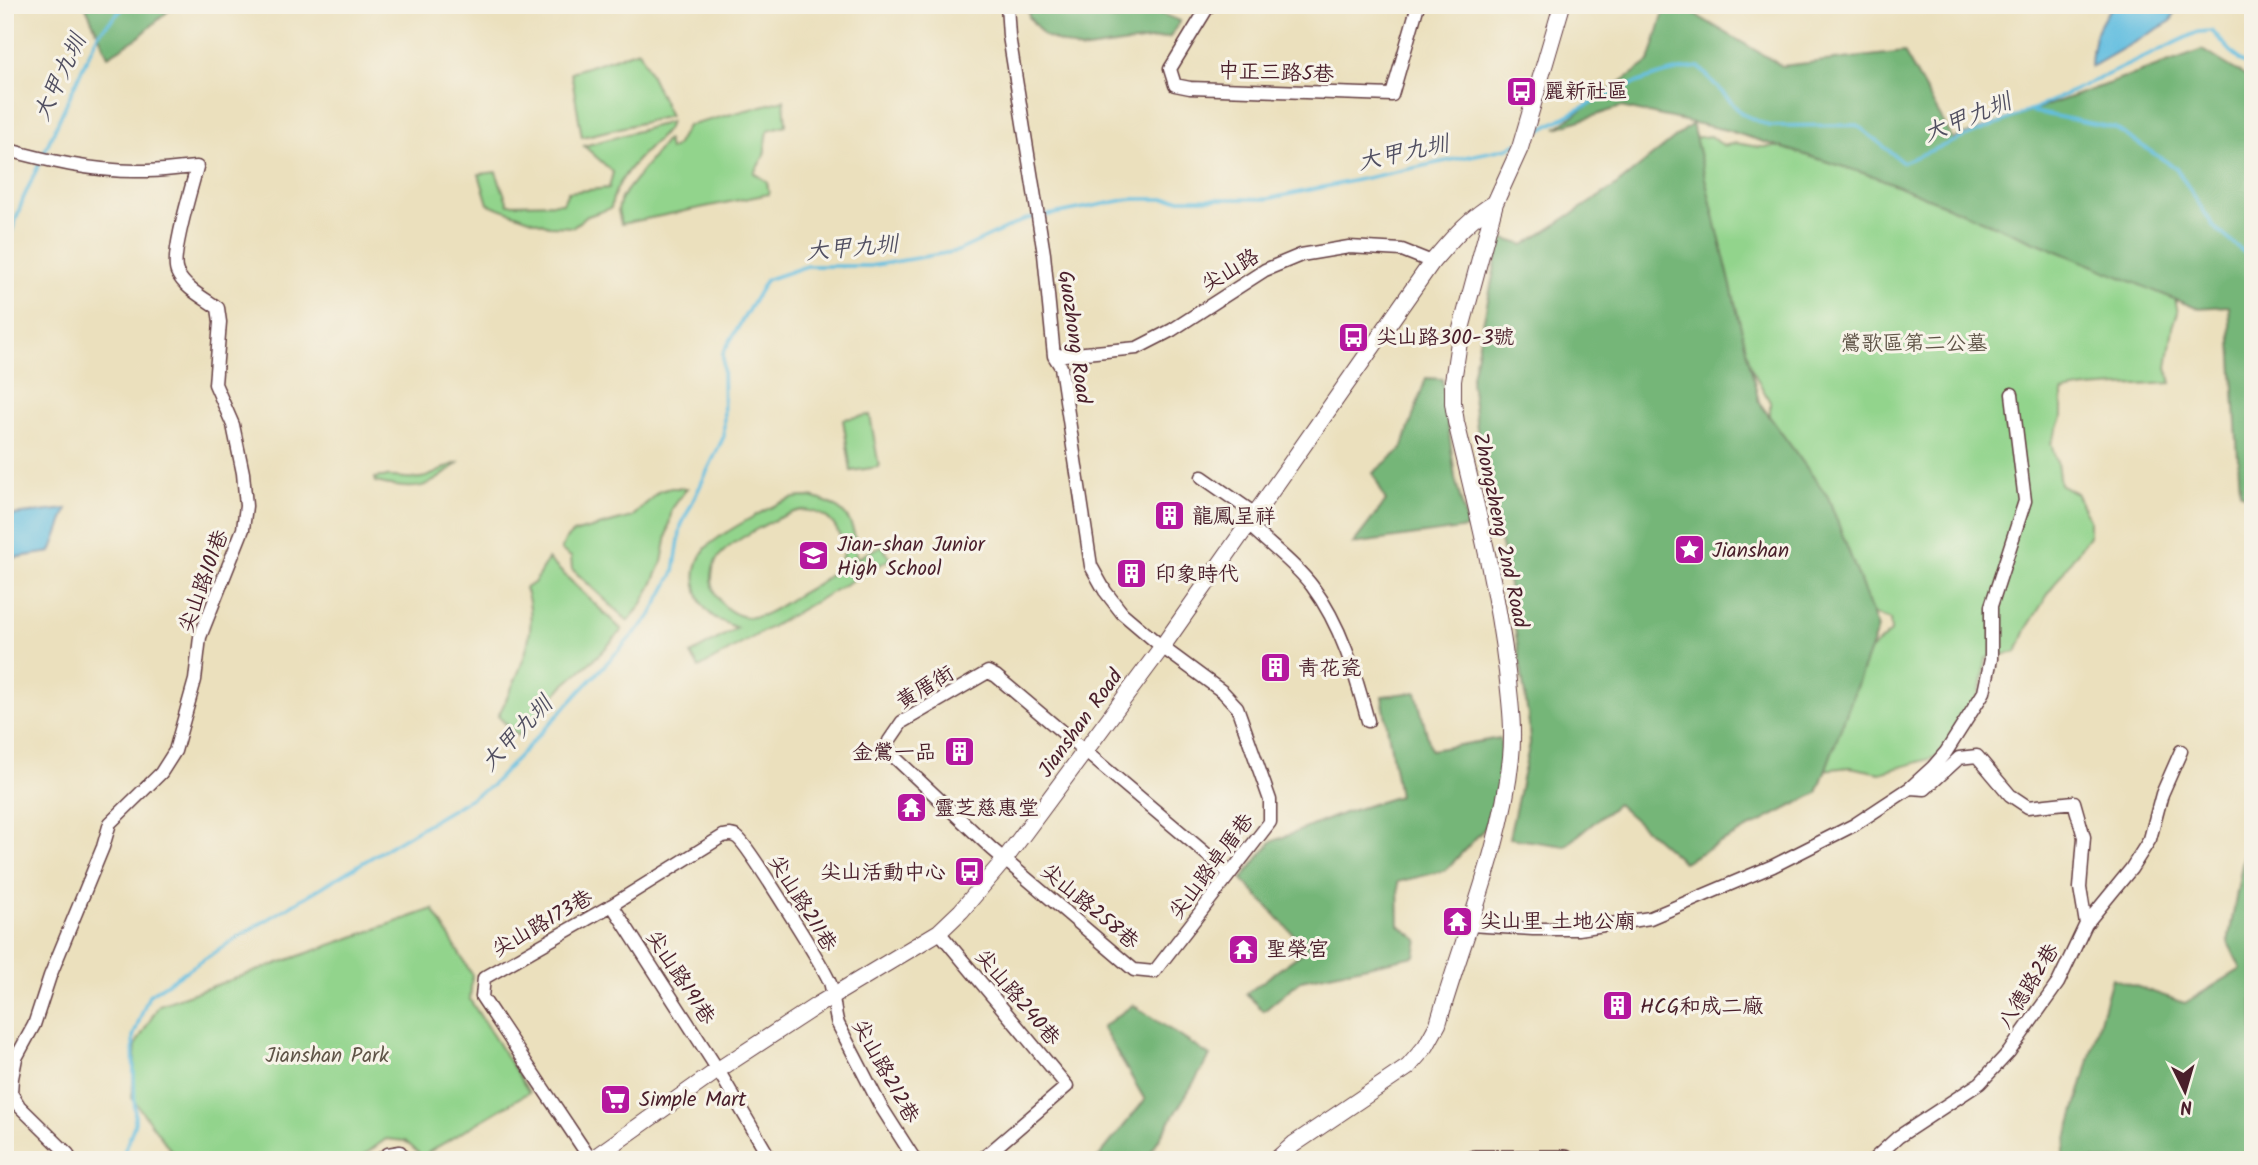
<svg xmlns="http://www.w3.org/2000/svg" width="2258" height="1165" font-family="Kalam,'LXGW WenKai TC',sans-serif">
	<style>
		.green { fill: #92d48c; stroke: #6e7a5c; stroke-width: 2; fill-rule: evenodd }
		.forest { fill: #75b678; stroke: #606a52; stroke-width: 2 }
		.water { fill: #62bee0; stroke: #566e86; stroke-width: 2 }
		.lines { fill: none; stroke-linecap: round; stroke-linejoin: round }
		.stream { stroke: #62bee0; stroke-width: 3.5 }
		.minor-casing { stroke: #623c41; stroke-width: 15 }
		.tertiary-casing { stroke: #623c41; stroke-width: 18 }
		.secondary-casing { stroke: #623c41; stroke-width: 22 }
		.minor { stroke: #fff; stroke-width: 12 }
		.tertiary { stroke: #fff; stroke-width: 16 }
		.secondary { stroke: #f8e8c3; stroke-width: 19 }
		.labels { text-anchor: middle; stroke-width: 6; stroke-linejoin: round; paint-order: stroke }
		.street-label { font-size: 21px; fill: #4a1f2b; stroke: #f7f3e8 }
		.poi-label { font-size: 21px; fill: #4a1f2b; stroke: #f7f3e8; text-anchor: start }
		.park-label { font-size: 21px; fill: #605548; stroke: #f7f3e8 }
		.water-label { font-size: 23px; font-style: italic; fill: #514f61; stroke: #f7f3e8 }
	</style>
	<rect width="100%" height="100%" fill="#f7f3e8"/>
	<filter id="ink" filterUnits="userSpaceOnUse"><feTurbulence type="fractalNoise" baseFrequency=".0143" numOctaves="2"/><feDisplacementMap in="SourceGraphic" scale="14" xChannelSelector="R" yChannelSelector="G"/><feConvolveMatrix kernelMatrix="1 2 1 2 8 2 1 2 1" color-interpolation-filters="sRGB"/></filter>
	<filter id="wash" filterUnits="userSpaceOnUse"><feTurbulence type="fractalNoise" baseFrequency=".00686" numOctaves="4" result="noise"/><feDisplacementMap in="SourceGraphic" scale="28" xChannelSelector="R" yChannelSelector="G"/><feGaussianBlur stdDeviation="1.57" result="paint"/><feColorMatrix in="noise" values="0 0 0 0 0 0 0 0 0 0 0 0 0 0 0 0 0 1.4 0 .05"/><feComposite in="paint" operator="in"/></filter>
	<g filter="url(#wash)">
		<rect width="100%" height="100%" fill="#ebe0bd"/>
		<!-- green -->
		<path class="green" d="M639 50 670 116 582 137 571 72Z
			M784 100 786 125 768 130 764 156 754 173 767 182 769 194 621 224 618 210 621 198 667 139 669 150 676 146 687 126Z
			M670 122 667 130C647 151 614 177 611 208L585 217 573 227 549 226 488 204 479 174 496 172 508 204 563 203 568 192 609 188 613 172 584 146Z
			M1711 136 1723 146 1736 143 1758 147H1818L2173 289 2178 312 2173 327 2167 367 2171 383 2086 388 2062 392V418L2051 443 2057 463 2060 484 2076 493 2089 519V536L2055 583 2026 630 2017 652 1986 658 1984 676 1974 707 1940 756 1880 773 1850 767 1795 773 1868 652 1891 632 1890 620 1865 611 1763 428 1770 417V402L1726 323 1682 139Z
			M870 415 879 467 851 471 843 419Z
			M458 463C428 490 415 492 376 482L375 478C390 474 405 480 421 478 435 476 445 466 458 463Z
			M670 488H687L672 509 662 562 652 585 640 607 628 621 572 569 571 557 561 550 566 539 573 533 632 517 658 492Z
			M811 497C847 506 857 523 856 559L882 545 890 559 699 668 691 654 737 628C731 625 724 623 717 619 694 605 688 569 706 548 718 535 778 501 795 498 800 497 806 497 811 497ZM802 510C817 511 830 516 837 530 858 565 821 582 796 596 786 602 774 611 763 615 731 626 701 591 716 561 725 543 782 514 802 510Z
			M548 559 622 630 602 652 563 686 518 736 498 716C517 678 542 632 525 588L534 583Z
			M433 909 472 975 470 1000 529 1092 422 1156 405 1141 386 1139 357 1160H178L132 1098 136 1044 159 1005Z"/>
		<!-- forest -->
		<path class="forest" d="M85 5H175L139 37 108 56Z
			M1028 5H1074L1091 14 1117 20 1153 10 1180 21 1170 37 1080 50 1044 36 1029 17Z
			M1666 5H1679L1782 66 1904 52 1953 139 2203 50 2253 81V500L2240 492 2229 306 2196 308 1879 178 1726 130 1621 107 1556 128 1649 62Z
			M1692 124 1759 402 1828 497 1878 628 1817 793 1683 862 1617 804 1565 846 1509 838 1530 743 1528 716 1506 566 1482 468 1471 381 1501 238 1524 245 1614 187Z
			M1426 378 1442 379 1455 478 1468 528 1353 544 1386 501 1373 473 1402 449Z
			M1416 692 1431 750 1500 738 1504 774 1485 828 1446 870 1398 882 1399 925 1418 940 1415 956 1301 980 1264 1011 1246 994 1307 949 1242 879 1271 842 1344 813 1399 796 1382 696Z
			M2253 803V1160H2061L2112 978 2185 1003 2241 969 2228 942Z
			M1133 1005 1210 1056 1151 1152 1143 1160H1096L1145 1100 1102 1027Z"/>
		<!-- water -->
		<path class="water" d="M2114 5H2178L2171 21 2091 67C2092 40 2096 26 2114 5Z
			M67 509 51 552 5 559V516Z"/>
		<g class="lines">
			<!-- stream -->
			<path class="stream" d="M2032 110 2198 32 2212 31 2241 62 2253 68
				M1530 136C1583 107 1638 74 1699 67L1742 114 1769 126 1857 125 1903 162 2029 111 2115 128 2176 168 2214 227 2246 254 2253 256
				M43 155 98 34 126 5
				M1043 216 1130 199H1267L1508 148 1517 143
				M5 251 23 199 40 162
				M121 1160 135 1123 133 1037 149 995 243 934 491 786 650 617 674 572 681 526 724 436 723 353 766 280 807 266H870L958 251 1026 219 1035 217"/>
		</g>
	</g>
	<g filter="url(#ink)">
		<g class="lines">
			<defs>
				<path id="minor" d="M1007 5 1009 36 1044 254 1054 356 1061 367 1091 566 1105 591 1122 613 1162 647 1223 692 1237 707 1270 800V822L1154 972 1134 970 992 849 890 753 889 741 902 722 988 672 996 676 1230 874
					M1209 5 1170 69 1175 85 1190 88 1392 95 1418 5
					M5 149C48 161 92 171 136 171 156 172 177 168 197 167 192 186 170 257 177 272 184 288 204 298 218 308L220 322 215 384 233 425 243 473 246 506 243 529 200 637 195 680 175 751 161 773 110 823 103 847 50 976 34 1025 16 1058 12 1078 11 1093 19 1106 68 1154 69 1160
					M1054 356 1137 348 1172 330 1265 270 1301 255 1349 247 1402 250 1432 262
					M1202 477 1255 514
					M1249 525C1269 545 1295 563 1312 586 1342 626 1355 674 1368 721
					M1910 788 1925 789 1959 758 1977 756 2010 795 2028 807 2074 802 2084 837 2080 888 2086 924
					M612 905 718 1070 771 1160
					M1470 925 1533 929H1578L1650 918 1773 866 1854 825 1910 788 1933 767 1946 752 1984 692 1991 659V606L2025 501 2012 394
					M939 932 1067 1086 981 1160
					M379 1160 388 1154 400 1152 405 1160
					M591 1160 482 997 484 978 612 905 723 836C729 835 733 834 738 838 748 846 829 974 831 986 834 999 834 1011 838 1024L880 1105 915 1160
					M1873 1160 1898 1137 1980 1083 2009 1052 2058 983 2086 924 2131 869 2150 839 2162 794 2181 751"/>
				<path id="tertiary" d="M591 1160 718 1070 819 1004 939 932 961 911 1005 859 1162 647 1432 262C1452 239 1469 218 1495 203
					M1276 1160 1294 1144 1408 1067 1426 1046 1438 1024C1463 936 1502 848 1511 757 1514 729 1510 700 1507 672 1497 587 1476 505 1456 422L1453 403V381L1461 329 1495 203 1520 148 1562 5"/>
				<path id="secondary" d="M1475 1160H1565"/>
			</defs>
			<!-- minor casing -->
			<use href="#minor" class="minor-casing"/>
			<!-- tertiary casing -->
			<use href="#tertiary" class="tertiary-casing"/>
			<!-- secondary casing -->
			<use href="#secondary" class="secondary-casing"/>
			<!-- minor -->
			<use href="#minor" class="minor"/>
			<!-- tertiary -->
			<use href="#tertiary" class="tertiary"/>
			<!-- secondary -->
			<use href="#secondary" class="secondary"/>
		</g>
	</g>
	<!-- icons -->
	<defs>
		<symbol id="bus-square" viewBox="-11 -11 22 22"><rect x="-9" y="-9" width="18" height="18" rx="4" fill="#b5179e" stroke="#f7f3e8"/><path d="M-5-6H5V4H4V6H2V4H-2V6H-4V4H-5ZM-3.5-4V0h7V-4ZM-3.5 1.2v1.5H-2V1.2ZM2 1.2v1.5H3.5V1.2Z" fill="#fff"/></symbol>
		<symbol id="building-square" viewBox="-11 -11 22 22"><rect x="-9" y="-9" width="18" height="18" rx="4" fill="#b5179e" stroke="#f7f3e8"/><path d="M-4-6H4V6H1V3H-1V6H-4ZM-2.5-4.3h1.7v1.8h-1.7ZM.8-4.3h1.7v1.8H.8ZM-2.5-1h1.7V.8h-1.7ZM.8-1h1.7V.8H.8Z" fill="#fff"/></symbol>
		<symbol id="sight-square" viewBox="-11 -11 22 22"><rect x="-9" y="-9" width="18" height="18" rx="4" fill="#b5179e" stroke="#f7f3e8"/><path d="M0-6L1.8-2.2L6-1.7L2.9 1.2L3.7 5.4L0 3.3L-3.7 5.4L-2.9 1.2L-6-1.7L-1.8-2.2Z" fill="#fff"/></symbol>
		<symbol id="school-square" viewBox="-11 -11 22 22"><rect x="-9" y="-9" width="18" height="18" rx="4" fill="#b5179e" stroke="#f7f3e8"/><path d="M0-5L7-2L0 1L-7-2ZM-4 1L0 2.5L4 1V4Q0 6-4 4Z" fill="#fff"/></symbol>
		<symbol id="temple-square" viewBox="-11 -11 22 22"><rect x="-9" y="-9" width="18" height="18" rx="4" fill="#b5179e" stroke="#f7f3e8"/><path d="M0-6L5-2H3V0L6.5 2.5H4V6H1.5V3h-3V6H-4V2.5H-6.5L-3 0V-2H-5Z" fill="#fff"/></symbol>
		<symbol id="supermarket-square" viewBox="-11 -11 22 22"><rect x="-9" y="-9" width="18" height="18" rx="4" fill="#b5179e" stroke="#f7f3e8"/><path d="M-6-5.5h2.5l.6 2H6L4.5 2H-2.5L-4.4-4H-6ZM-1.5 3.2a1.3 1.3 0 1 0 .1 0ZM3 3.2a1.3 1.3 0 1 0 .1 0Z" fill="#fff"/></symbol>
	</defs>
	<g fill-rule="evenodd">
		<use href="#bus-square" x="1504" y="74" width="35" height="35"/>
		<use href="#bus-square" x="1336" y="320" width="35" height="35"/>
		<use href="#building-square" x="1152" y="498" width="35" height="35"/>
		<use href="#sight-square" x="1672" y="532" width="35" height="35"/>
		<use href="#school-square" x="796" y="538" width="35" height="35"/>
		<use href="#building-square" x="1114" y="556" width="35" height="35"/>
		<use href="#building-square" x="1258" y="650" width="35" height="35"/>
		<use href="#building-square" x="942" y="734" width="35" height="35"/>
		<use href="#temple-square" x="894" y="790" width="35" height="35"/>
		<use href="#bus-square" x="952" y="854" width="35" height="35"/>
		<use href="#temple-square" x="1440" y="904" width="35" height="35"/>
		<use href="#temple-square" x="1226" y="932" width="35" height="35"/>
		<use href="#building-square" x="1600" y="988" width="35" height="35"/>
		<use href="#supermarket-square" x="598" y="1082" width="35" height="35"/>
	</g>
	<g class="labels">
		<!-- street labels -->
		<g class="street-label">
			<text transform="translate(1276 72) rotate(2)" y="7">中正三路5巷</text>
			<text transform="translate(1230 270) rotate(-31)" y="7">尖山路</text>
			<text transform="translate(1075 337) rotate(82)" y="7">Guozhong Road</text>
			<text transform="translate(1501 530) rotate(78)" y="7">Zhongzheng 2nd Road</text>
			<text transform="translate(203 581) rotate(-70)" y="7">尖山路101巷</text>
			<text transform="translate(925 687) rotate(-31)" y="7">黃厝街</text>
			<text transform="translate(1080 723) rotate(-54)" y="7">Jianshan Road</text>
			<text transform="translate(1211 866) rotate(-53)" y="7">尖山路卓厝巷</text>
			<text transform="translate(803 903) rotate(58)" y="7">尖山路211巷</text>
			<text transform="translate(1090 906) rotate(40)" y="7">尖山路258巷</text>
			<text transform="translate(542 923) rotate(-30)" y="7">尖山路173巷</text>
			<text transform="translate(681 977) rotate(57)" y="7">尖山路191巷</text>
			<text transform="translate(2028 986) rotate(-58)" y="7">八德路2巷</text>
			<text transform="translate(1018 997) rotate(50)" y="7">尖山路240巷</text>
			<text transform="translate(886 1071) rotate(61)" y="7">尖山路212巷</text>
		</g>
		<!-- poi labels -->
		<g class="poi-label">
			<text x="1544" y="98">麗新社區</text>
			<text x="1376" y="344">尖山路300-3號</text>
			<text x="1192" y="523">龍鳳呈祥</text>
			<text x="837" y="551">Jian-shan Junior<tspan x="837" dy="24">High School</tspan></text>
			<text x="1712" y="557">Jianshan</text>
			<text x="1155" y="581">印象時代</text>
			<text x="1298" y="675">青花瓷</text>
			<text x="936" y="759" text-anchor="end">金鶯一品</text>
			<text x="934" y="815">靈芝慈惠堂</text>
			<text x="946" y="879" text-anchor="end">尖山活動中心</text>
			<text x="1480" y="928">尖山里 土地公廟</text>
			<text x="1266" y="956">聖榮宮</text>
			<text x="1640" y="1013">HCG和成二廠</text>
			<text x="639" y="1106">Simple Mart</text>
		</g>
		<!-- park labels -->
		<g class="park-label">
			<text x="1914" y="350">鶯歌區第二公墓</text>
			<text x="327" y="1062">Jianshan Park</text>
		</g>
		<!-- water labels -->
		<g class="water-label">
			<text transform="translate(59 77) rotate(-65)" y="8">大甲九圳</text>
			<text transform="translate(1967 117) rotate(-22)" y="8">大甲九圳</text>
			<text transform="translate(1403 152) rotate(-12)" y="8">大甲九圳</text>
			<text transform="translate(852 247) rotate(-5)" y="8">大甲九圳</text>
			<text transform="translate(516 733) rotate(-47)" y="8">大甲九圳</text>
		</g>
	</g>
	<!-- margin -->
	<rect width="2258" height="1165" fill="none" stroke="#f7f3e8" stroke-width="28"/>
	<!-- north arrow -->
	<g transform="translate(2185 1091) rotate(175)" stroke="#f7f3e8" stroke-width="5" paint-order="stroke">
	<path d="M0-5L12 26L0 18L-12 26Z" fill="#4a1f2b"/>
	<text y="-10" font-size="19" font-weight="bold" text-anchor="middle" fill="#4a1f2b">N</text>
	</g>
</svg>
